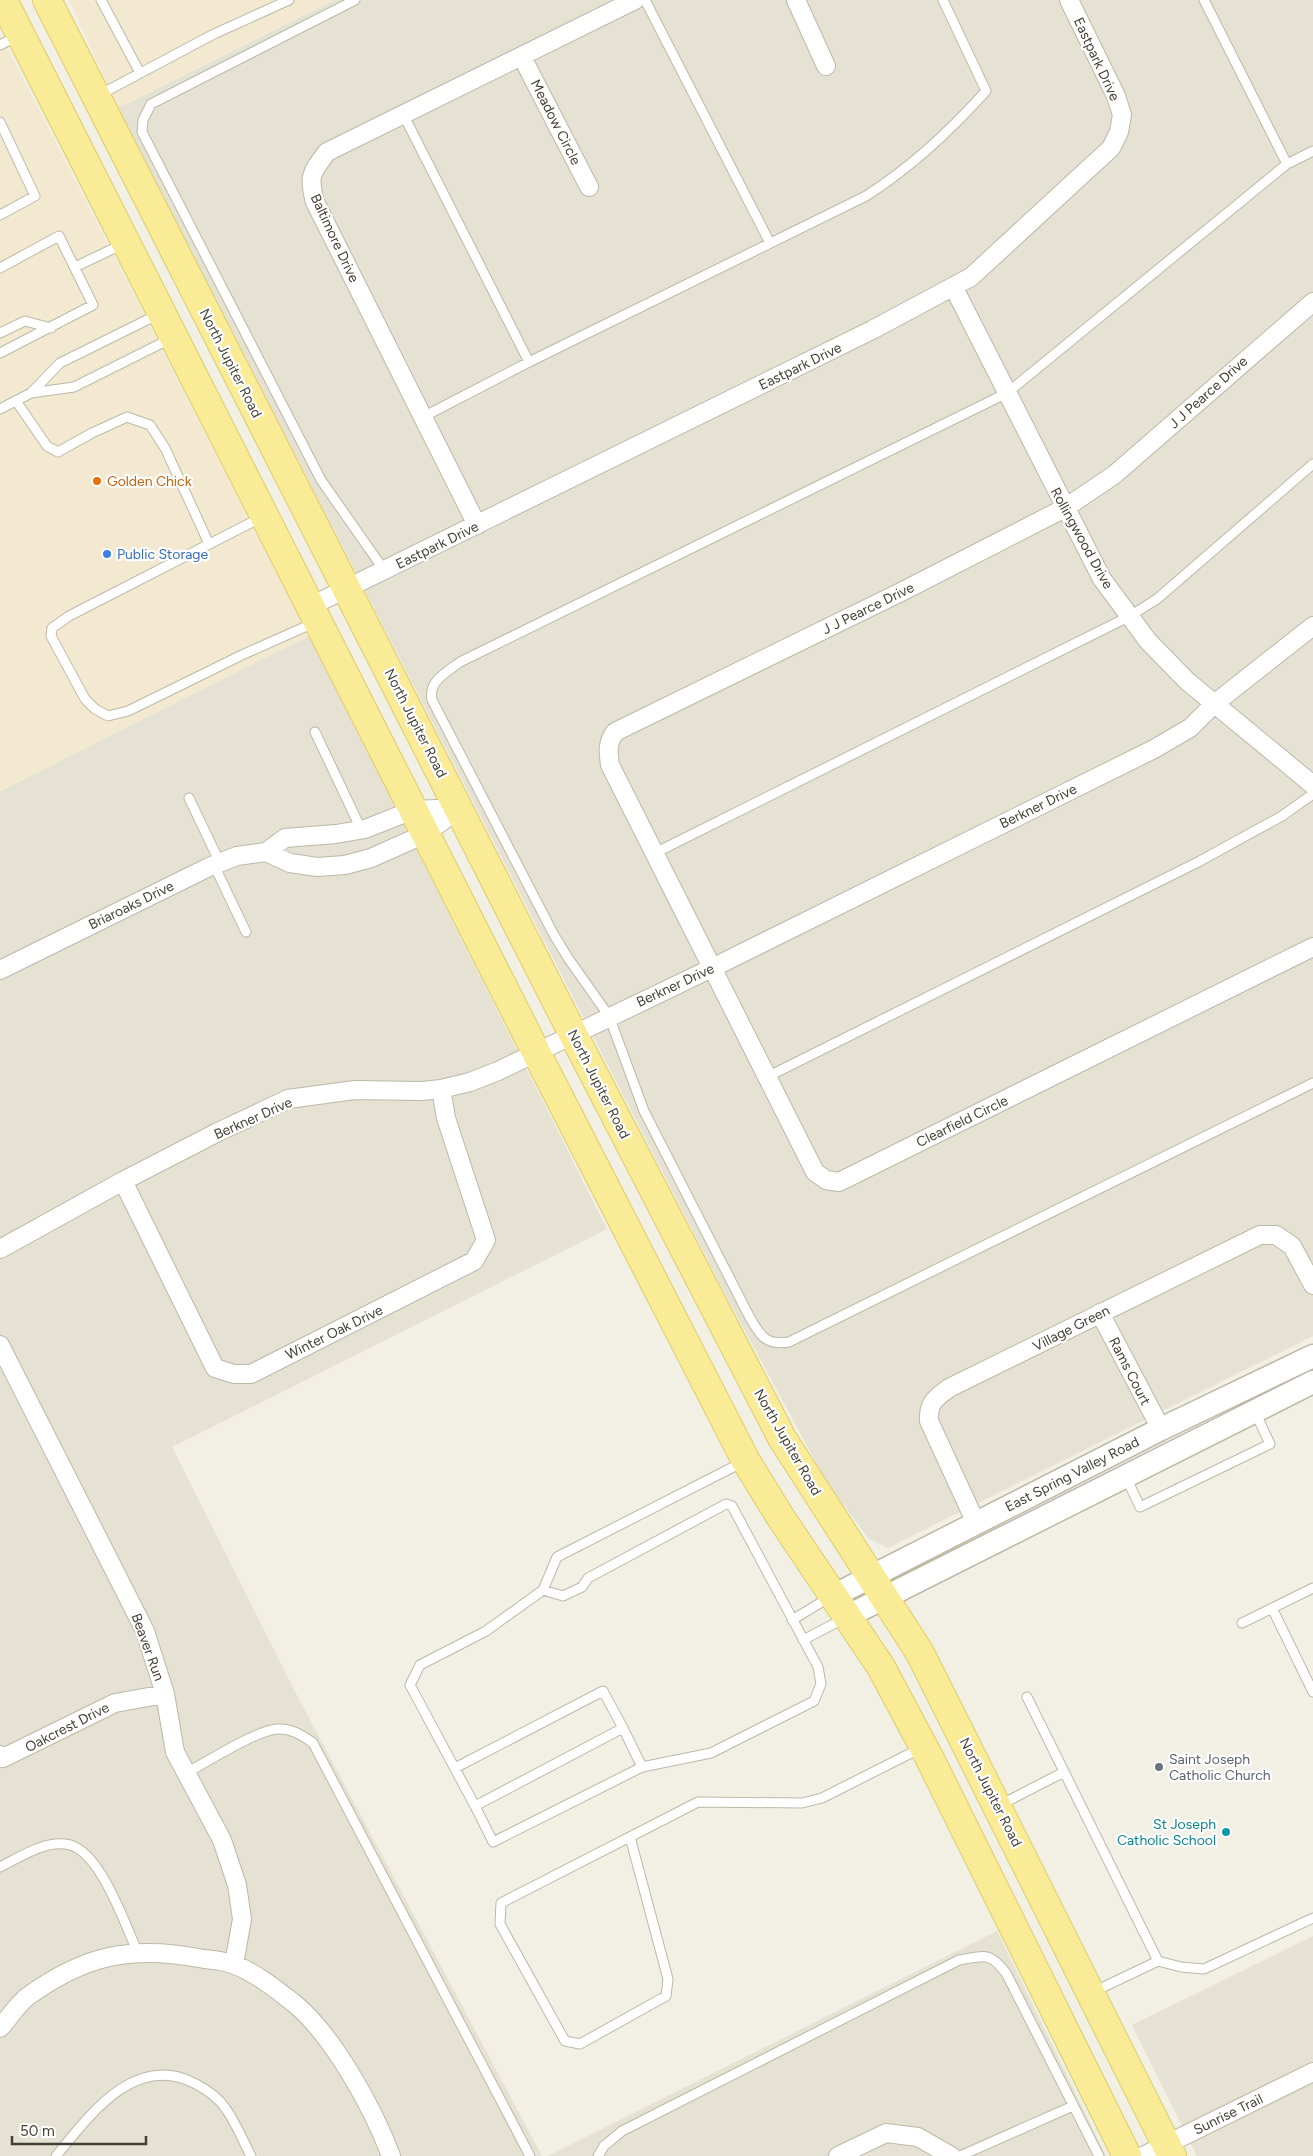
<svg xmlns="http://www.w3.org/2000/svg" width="1313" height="2156" font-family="Figtree,sans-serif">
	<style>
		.residential { fill: #e5e2d3 }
		.commercial { fill: #f3e9d1 }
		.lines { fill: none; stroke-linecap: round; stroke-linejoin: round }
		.service-casing { stroke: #bdb8a8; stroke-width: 11 }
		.minor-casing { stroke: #bdb8a8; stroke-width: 20 }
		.tertiary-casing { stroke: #bdb8a8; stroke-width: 25 }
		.primary-casing { stroke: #decb67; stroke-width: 30 }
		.service { stroke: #fff; stroke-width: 9 }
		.minor { stroke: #fff; stroke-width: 18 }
		.tertiary { stroke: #fff; stroke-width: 22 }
		.primary { stroke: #faeb96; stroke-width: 28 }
		.food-dot { fill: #e8710a; stroke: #fff; stroke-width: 2 }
		.shop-dot { fill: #3f7fe0; stroke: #fff; stroke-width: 2 }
		.worship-dot { fill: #6b7280; stroke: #fff; stroke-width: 2 }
		.culture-dot { fill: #0f9aa8; stroke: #fff; stroke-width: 2 }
		.labels { text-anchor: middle; stroke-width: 4.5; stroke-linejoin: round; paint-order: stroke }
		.street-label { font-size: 14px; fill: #444035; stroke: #fff }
		.food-label { font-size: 14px; fill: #c56008; stroke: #fff; text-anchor: start }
		.shop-label { font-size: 14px; fill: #366cbe; stroke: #fff; text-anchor: start }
		.worship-label { font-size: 14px; fill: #5b616d; stroke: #fff; text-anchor: start }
		.culture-label { font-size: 14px; fill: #0d838f; stroke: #fff; text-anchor: end }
	</style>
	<rect width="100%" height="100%" fill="#f2f0e5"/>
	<!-- residential -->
	<path class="residential" d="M334 0H1313V1336L888 1548 869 1539 826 1481 724 1292 118 108Z
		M309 636 607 1229 172 1447 299 1699 542 2156H0V791Z
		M997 1931 1106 2156H548Z
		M1313 1936V2156H1197L1132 2025Z"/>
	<!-- commercial -->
	<path class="commercial" d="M69 0H334L118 108Z
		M0 34 309 636 0 791Z"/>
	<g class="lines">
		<defs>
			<path id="service" d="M101 0 140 73
				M355 0 151 104 143 120 142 132 321 480 384 570
				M645 0 770 243
				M1204 0 1287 164
				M0 45 18 36
				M99 95 214 34 289 0
				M404 116 529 362
				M0 122 35 196 0 215
				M1313 151 1287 164 1007 393 460 662C447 672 428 681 432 700L554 935 568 958 609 1016 644 1111 749 1316C760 1335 765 1346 789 1342L1313 1083
				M75 267 123 244
				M0 268 59 236 93 305 0 353
				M0 333 25 321 51 328
				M31 393 60 363 159 314
				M16 401 47 446 58 452 92 433 127 417 150 425 165 448 209 544
				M0 409 31 393 74 387 172 338
				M423 417 529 362 866 196C910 168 951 130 986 91L943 0
				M262 517 69 616 52 628 51 636 85 699 95 709 108 716 128 711 244 654 316 622
				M315 732 361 829
				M189 798 220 863
				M655 853 1130 616 1157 599 1313 464
				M214 865 246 932
				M767 1077 1200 861 1282 816 1313 794
				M1126 1477 1140 1507 1270 1444 1255 1412
				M543 1590 557 1557 743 1462
				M1272 1608 1313 1692
				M792 1620 830 1597
				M1242 1623 1313 1588
				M803 1640 845 1618
				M1027 1697 1158 1961 1093 1992
				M455 1768 603 1691 623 1728
				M186 1773C207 1762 255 1731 277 1729 291 1728 302 1735 313 1743L530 2156
				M1000 1805 1064 1772
				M475 1806 493 1842 642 1767 711 1753 814 1701 821 1684 818 1667 732 1506 726 1504 588 1578 582 1587 563 1596 543 1590 486 1631 420 1665 410 1685 475 1806 623 1728 642 1767
				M630 1837 668 1979 666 1996 580 2044 565 2041 500 1924 501 1903 698 1802 802 1803 822 1798 921 1748
				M0 1867C20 1857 42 1842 65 1844 99 1846 125 1925 138 1953
				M1158 1961 1181 1967 1204 1969 1313 1918
				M56 2156C90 2115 134 2053 194 2083 206 2089 218 2097 226 2109 236 2123 243 2141 251 2156
				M598 2156 604 2146 622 2131 959 1960C984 1956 989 1951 1006 1973L1099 2156
				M960 2156 1073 2106"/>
			<path id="minor" d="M796 0 826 66
				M522 57 589 187
				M954 288 1102 579 1148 641 1187 681 1313 785
				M1313 302 1114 475 1065 508 903 591 615 732C607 743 608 751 610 765L815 1172 826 1180 839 1182 1313 947
				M477 525 315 202C308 176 311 173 327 152L635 0
				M311 606 872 330 971 277 1111 148 1119 132 1122 115 1116 96 1069 0
				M266 852 290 863 317 867 345 865 371 858 425 834 460 808
				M0 970 209 867 237 856 266 852 285 838 336 834 365 829 413 810 460 808
				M123 1181 215 1368 234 1374H251L474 1261 486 1240 446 1118 441 1089
				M0 1249 123 1181 216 1133 288 1099 355 1090 422 1091 441 1089 470 1082 498 1071 712 968 1154 749 1190 728 1214 704 1313 626
				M1100 1313 1161 1429
				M0 1345 145 1631 165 1694 175 1752 222 1840 237 1885 242 1919 234 1964
				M976 1523 929 1421C928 1402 936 1398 949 1388L1260 1235H1276L1292 1246 1313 1285
				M0 1755 3 1758 115 1703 165 1694
				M0 2028C9 2018 17 2005 27 1997 83 1956 130 1945 198 1958 209 1960 224 1960 235 1965 256 1973 277 1990 295 2004 334 2037 373 2108 391 2156
				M838 2156 886 2133 918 2137 951 2156
				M1143 2156 1313 2072"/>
			<path id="tertiary" d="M833 1596 1161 1429 1313 1356
				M848 1616 1313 1382"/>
			<path id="primary" d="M3 0 537 1054 746 1461 781 1518 881 1667 929 1757 1127 2156
				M47 0 573 1034 782 1438 920 1653 1172 2156"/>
		</defs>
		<!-- service casing -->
		<use href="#service" class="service-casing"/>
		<!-- minor casing -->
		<use href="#minor" class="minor-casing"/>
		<!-- tertiary casing -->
		<use href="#tertiary" class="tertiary-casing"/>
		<!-- primary casing -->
		<use href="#primary" class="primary-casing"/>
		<!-- service -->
		<use href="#service" class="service"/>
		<!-- minor -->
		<use href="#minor" class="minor"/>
		<!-- tertiary -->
		<use href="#tertiary" class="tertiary"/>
		<!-- primary -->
		<use href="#primary" class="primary"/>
	</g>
	<!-- markers -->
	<circle class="food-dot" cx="97" cy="481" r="5"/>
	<circle class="shop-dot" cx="107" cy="554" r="5"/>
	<circle class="worship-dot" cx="1159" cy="1767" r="5"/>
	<circle class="culture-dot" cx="1226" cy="1832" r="5"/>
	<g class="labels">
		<!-- street labels -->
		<g class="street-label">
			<text transform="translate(1097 59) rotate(65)" y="5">Eastpark Drive</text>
			<text transform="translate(556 122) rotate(63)" y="5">Meadow Circle</text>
			<text transform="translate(335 238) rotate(65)" y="5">Baltimore Drive</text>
			<text transform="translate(231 363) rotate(63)" y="5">North Jupiter Road</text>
			<text transform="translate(800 366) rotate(-26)" y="5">Eastpark Drive</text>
			<text transform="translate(1208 392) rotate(-42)" y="5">J J Pearce Drive</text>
			<text transform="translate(1082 538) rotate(61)" y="5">Rollingwood Drive</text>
			<text transform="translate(437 545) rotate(-26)" y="5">Eastpark Drive</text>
			<text transform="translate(868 608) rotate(-26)" y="5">J J Pearce Drive</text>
			<text transform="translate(416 723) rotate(63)" y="5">North Jupiter Road</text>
			<text transform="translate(1038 806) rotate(-26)" y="5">Berkner Drive</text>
			<text transform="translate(131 905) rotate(-26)" y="5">Briaroaks Drive</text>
			<text transform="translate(675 985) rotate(-25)" y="5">Berkner Drive</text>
			<text transform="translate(599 1084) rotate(63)" y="5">North Jupiter Road</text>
			<text transform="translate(253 1118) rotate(-24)" y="5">Berkner Drive</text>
			<text transform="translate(962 1121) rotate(-26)" y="5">Clearfield Circle</text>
			<text transform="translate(1071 1328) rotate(-27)" y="5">Village Green</text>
			<text transform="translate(334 1332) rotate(-26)" y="5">Winter Oak Drive</text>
			<text transform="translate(1130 1371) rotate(63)" y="5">Rams Court</text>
			<text transform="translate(788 1442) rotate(60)" y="5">North Jupiter Road</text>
			<text transform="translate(1072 1474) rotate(-27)" y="5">East Spring Valley Road</text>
			<text transform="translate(148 1647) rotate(70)" y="5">Beaver Run</text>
			<text transform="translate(67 1727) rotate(-27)" y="5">Oakcrest Drive</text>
			<text transform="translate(991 1792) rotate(63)" y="5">North Jupiter Road</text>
			<text transform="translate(1228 2114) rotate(-26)" y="5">Sunrise Trail</text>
		</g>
		<!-- food labels -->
		<g class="food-label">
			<text x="107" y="486">Golden Chick</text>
		</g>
		<!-- shop labels -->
		<g class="shop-label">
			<text x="117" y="559">Public Storage</text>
		</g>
		<!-- worship labels -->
		<g class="worship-label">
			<text x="1169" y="1764">Saint Joseph<tspan x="1169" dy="16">Catholic Church</tspan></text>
		</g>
		<!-- culture labels -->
		<g class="culture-label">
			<text x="1216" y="1829">St Joseph<tspan x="1216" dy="16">Catholic School</tspan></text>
		</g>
	</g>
	<!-- scale -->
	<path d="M12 2136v8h134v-8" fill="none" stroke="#444035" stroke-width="2.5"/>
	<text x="20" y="2136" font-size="15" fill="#444035" stroke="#ffffff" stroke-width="4" paint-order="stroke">50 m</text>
</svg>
